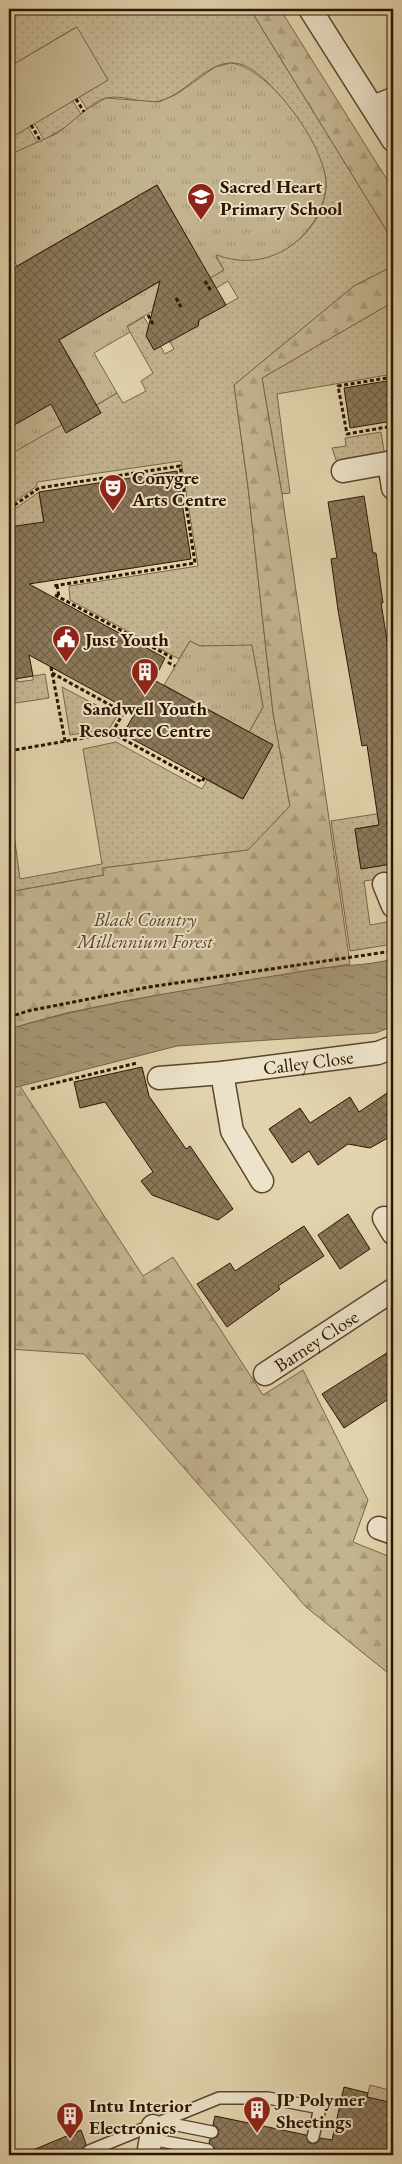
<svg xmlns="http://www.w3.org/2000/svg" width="402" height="2164" font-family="'EB Garamond',serif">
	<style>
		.grass { fill: url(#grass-dots); stroke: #786448 }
		.forest { fill: url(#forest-firs); stroke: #786448 }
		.park { fill: url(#park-tufts); stroke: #786448 }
		.pitch { fill: #c3b490; stroke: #786448 }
		.water { fill: url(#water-ripples); stroke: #756144 }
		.building { fill: url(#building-cross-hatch); stroke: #2e1500 }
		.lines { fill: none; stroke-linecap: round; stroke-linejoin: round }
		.lane-casing { stroke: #5b452b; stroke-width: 14 }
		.street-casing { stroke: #5b452b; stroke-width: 25 }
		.path { stroke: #2e1500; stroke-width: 3; stroke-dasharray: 4 2.5; stroke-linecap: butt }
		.lane { stroke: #ece3ca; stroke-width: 11 }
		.street { stroke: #ece3ca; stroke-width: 22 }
		.labels { text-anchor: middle; stroke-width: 4; stroke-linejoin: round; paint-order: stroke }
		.poi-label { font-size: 19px; font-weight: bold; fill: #2e1500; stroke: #ece3ca; text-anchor: start }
		.park-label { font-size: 19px; font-style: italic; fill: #5b452b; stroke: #ece3ca }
		.street-label { font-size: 19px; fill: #2e1500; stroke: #ece3ca }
	</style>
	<defs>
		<pattern id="grass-dots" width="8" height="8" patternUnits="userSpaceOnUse" patternTransform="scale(1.25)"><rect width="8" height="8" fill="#c3b490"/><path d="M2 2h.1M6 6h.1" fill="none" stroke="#a89a7a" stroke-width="1.8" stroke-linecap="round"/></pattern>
		<pattern id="forest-firs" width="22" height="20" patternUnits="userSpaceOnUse" patternTransform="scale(1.25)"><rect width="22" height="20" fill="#c3b490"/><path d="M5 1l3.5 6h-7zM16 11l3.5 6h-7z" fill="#a89a7a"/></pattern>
		<pattern id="park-tufts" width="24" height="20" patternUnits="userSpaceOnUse" patternTransform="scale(1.25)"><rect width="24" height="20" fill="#c3b490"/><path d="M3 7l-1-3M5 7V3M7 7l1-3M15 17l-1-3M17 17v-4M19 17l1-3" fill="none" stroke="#a89a7a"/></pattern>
		<pattern id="water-ripples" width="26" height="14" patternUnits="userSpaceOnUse" patternTransform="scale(1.25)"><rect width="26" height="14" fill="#a49372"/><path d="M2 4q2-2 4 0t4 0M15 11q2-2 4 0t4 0" fill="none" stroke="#86775b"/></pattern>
		<pattern id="building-cross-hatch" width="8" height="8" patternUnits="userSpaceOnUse" patternTransform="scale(1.25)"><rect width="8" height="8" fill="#8b785a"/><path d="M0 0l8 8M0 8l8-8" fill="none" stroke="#726148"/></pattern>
	</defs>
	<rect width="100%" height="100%" fill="#e1d4ad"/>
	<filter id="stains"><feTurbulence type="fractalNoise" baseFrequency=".004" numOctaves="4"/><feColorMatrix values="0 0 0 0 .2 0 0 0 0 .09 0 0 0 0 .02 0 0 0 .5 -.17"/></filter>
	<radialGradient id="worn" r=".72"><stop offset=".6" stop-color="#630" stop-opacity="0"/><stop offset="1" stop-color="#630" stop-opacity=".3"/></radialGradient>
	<!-- grass -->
	<path class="grass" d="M9 9H250L393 241V266L354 286 234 385 248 487 273 713 290 806 249 850 103 868 104 875 9 892V797L20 879 102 864 83 749 116 742 202 789 207 780 242 799 273 745 249 732 263 707 252 646H200L190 641 179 659 70 600 69 586 198 566 181 461 37 482V486L9 506V455L62 424 67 432 89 420 85 412 117 393 123 403 146 391 141 381 153 373 127 327 144 317 149 326 151 344 161 347 165 354 174 349 170 342 172 332 198 326 200 316 198 298 208 315 238 298 228 281 213 290 207 280 224 270 216 256 217 254C264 274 322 240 326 187 329 155 272 72 240 64 209 56 187 95 159 101 142 105 124 94 106 98 99 99 93 105 87 109L79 97 108 80 76 27 9 67Z
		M73 101 81 114 67 126 44 140 34 123Z
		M28 127 38 143 9 155V139Z
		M393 302V374L277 394 290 493 282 494 262 378Z
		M381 432 385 457 341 464 336 460 332 448 346 446 345 438Z
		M39 492 45 532 9 527V513Z
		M45 674 49 698 9 704V680L17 679V682L33 680V676Z
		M62 687 117 716 109 729 70 735Z
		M382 813 385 824 355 829 361 869 391 864 389 851H393V877L364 881 370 925 393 921V944L350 951 331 821Z
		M370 2085 393 2091V2103H391L379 2155H353Z"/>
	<!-- forest -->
	<path class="forest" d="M250 9H280L393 189V241Z
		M393 266V302L262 378 282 494 350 964 131 1000 66 1013 9 1029V892L104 875 102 868 248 850 290 806 273 713 248 487 234 385 354 286Z
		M20 1086 143 1276 173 1257 263 1395 303 1370 368 1500 353 1542 393 1558V1677L306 1607 84 1354 9 1349V1089Z"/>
	<!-- park -->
	<path class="park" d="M231 63C270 68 325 146 326 183 326 195 322 206 317 216 297 253 256 270 217 255L216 257 224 270 127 326 130 332 94 353 117 393 9 455V428L85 384 59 340 199 259 157 185 17 266 9 252V155L58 133 87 109 106 98 159 102 177 94 215 67Z
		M190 641 200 646 252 645 263 707 249 732 164 685Z"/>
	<!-- pitch -->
	<path class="pitch" d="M77 27 108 80 9 139V67Z"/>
	<!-- water -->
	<path class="water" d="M393 959V1026L376 1033 177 1046 9 1089V1029C107 1000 209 987 310 970 338 965 367 966 393 959Z"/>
	<!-- building -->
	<path class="building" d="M157 185 226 305 199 320 198 326 154 350 146 336 160 281 59 340 101 413 66 433 51 404 9 428V271Z
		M393 380V421L350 428 344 388Z
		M177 471 191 559 29 584 165 658 154 680 273 745 243 799 123 734 135 713 29 655 33 676 9 680V527L44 522 39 492Z
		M364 496 373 553H376L383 603H381L393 678V851H389L391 864 361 869 355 829 379 825 367 745 362 746 338 610 331 559 337 558 328 502Z
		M142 1067 149 1096 186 1149 190 1146 233 1209 218 1220 152 1195 141 1181 153 1172 105 1102 80 1108 74 1082Z
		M393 1089V1135L370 1148 348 1144 318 1165 309 1151 292 1163 269 1129 300 1108 310 1123 350 1097 359 1112Z
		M348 1214 370 1249 340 1269 318 1235Z
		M304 1226 324 1256 278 1286 280 1289 227 1327 197 1284 230 1263 235 1271Z
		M393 1349V1396L344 1428 322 1394Z
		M344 2087 368 2093 367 2097 393 2103V2155H213L215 2148 209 2143 210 2139 217 2137 219 2133 217 2127 213 2125 215 2116 306 2135 308 2142 312 2144 318 2142 320 2138 332 2140Z
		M81 2130 86 2144 82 2150 83 2155H21Z"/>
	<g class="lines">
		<defs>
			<path id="lane" d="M162 2122 212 2132
				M151 2139 208 2150
				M89 2151 219 2098H268L320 2108 313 2137"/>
			<g id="street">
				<path d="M310 9 393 140"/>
				<path d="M373 107 393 99"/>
				<path d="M389 463 393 488"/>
				<path d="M343 471 393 462"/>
				<path d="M384 884 393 906"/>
				<path d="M222 1073 232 1131 262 1181"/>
				<path id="s1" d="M159 1078 222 1073 378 1053 393 1047"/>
				<path d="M384 1218 393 1233"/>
				<path id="s2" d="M265 1374 393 1290"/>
				<path d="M379 1528 393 1533"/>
				<path d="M148 2155 153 2126"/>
			</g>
		</defs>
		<!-- lane casing -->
		<use href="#lane" class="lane-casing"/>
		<!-- street casing -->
		<use href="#street" class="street-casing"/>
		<!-- path -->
		<path class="path" d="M76 99 84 112
			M31 125 41 142
			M205 281 211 291
			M176 298 181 307
			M148 315 153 324
			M393 377 338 386 347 434 393 426
			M9 509 39 488 180 466 195 563 53 586
			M57 585 59 597
			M55 595 171 657 169 663 175 666
			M51 667 65 741
			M52 673 123 712
			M112 733 126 708
			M9 751 112 733 202 782 204 778
			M388 824V818L393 817
			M9 1017 28 1011 149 987 393 951
			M31 1089 137 1063"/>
		<!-- lane -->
		<use href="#lane" class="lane"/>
		<!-- street -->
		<use href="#street" class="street"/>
	</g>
	<!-- icons -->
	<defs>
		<symbol id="school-pin" viewBox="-11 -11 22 30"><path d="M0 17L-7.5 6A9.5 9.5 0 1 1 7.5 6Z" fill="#8f2418" stroke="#ece3ca"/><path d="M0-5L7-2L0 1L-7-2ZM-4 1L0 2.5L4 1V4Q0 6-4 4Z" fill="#fff"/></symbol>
		<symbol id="theatre-pin" viewBox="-11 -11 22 30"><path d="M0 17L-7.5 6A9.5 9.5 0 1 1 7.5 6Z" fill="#8f2418" stroke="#ece3ca"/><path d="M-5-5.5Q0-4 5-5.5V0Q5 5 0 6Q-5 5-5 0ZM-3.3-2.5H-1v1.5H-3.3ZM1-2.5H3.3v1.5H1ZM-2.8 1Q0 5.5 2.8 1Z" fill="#fff"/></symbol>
		<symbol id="civic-pin" viewBox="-11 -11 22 30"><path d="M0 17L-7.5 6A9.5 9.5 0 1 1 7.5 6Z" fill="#8f2418" stroke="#ece3ca"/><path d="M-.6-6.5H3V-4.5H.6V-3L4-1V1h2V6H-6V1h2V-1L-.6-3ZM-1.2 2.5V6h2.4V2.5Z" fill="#fff"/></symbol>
		<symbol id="building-pin" viewBox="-11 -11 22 30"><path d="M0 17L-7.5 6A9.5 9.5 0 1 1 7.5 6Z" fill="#8f2418" stroke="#ece3ca"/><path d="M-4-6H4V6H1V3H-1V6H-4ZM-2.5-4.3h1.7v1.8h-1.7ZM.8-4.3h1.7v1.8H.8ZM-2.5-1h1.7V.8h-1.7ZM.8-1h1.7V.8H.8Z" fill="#fff"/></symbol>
	</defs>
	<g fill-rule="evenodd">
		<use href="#school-pin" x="185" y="181" width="32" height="43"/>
		<use href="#theatre-pin" x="97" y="472" width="32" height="43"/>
		<use href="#civic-pin" x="50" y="623" width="32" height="43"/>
		<use href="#building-pin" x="129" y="656" width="32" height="43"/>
		<use href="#building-pin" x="241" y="2094" width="32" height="43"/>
		<use href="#building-pin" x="54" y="2100" width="32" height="43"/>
	</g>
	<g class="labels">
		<!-- poi labels -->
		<g class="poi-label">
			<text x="220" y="193">Sacred Heart<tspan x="220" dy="22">Primary School</tspan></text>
			<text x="132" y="484">Conygre<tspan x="132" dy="22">Arts Centre</tspan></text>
			<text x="85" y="646">Just Youth</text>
			<text x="145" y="715" text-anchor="middle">Sandwell Youth<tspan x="145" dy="22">Resource Centre</tspan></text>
			<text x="276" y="2106">JP Polymer<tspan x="276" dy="22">Sheetings</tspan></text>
			<text x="89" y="2112">Intu Interior<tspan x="89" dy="22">Electronics</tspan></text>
		</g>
		<!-- park labels -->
		<g class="park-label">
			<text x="145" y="926">Black Country<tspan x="145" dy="22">Millennium Forest</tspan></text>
		</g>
		<!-- street labels -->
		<g class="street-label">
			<text dy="7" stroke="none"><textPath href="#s1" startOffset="150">Calley Close</textPath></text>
			<text dy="7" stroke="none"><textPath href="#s2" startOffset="61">Barney Close</textPath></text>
		</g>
	</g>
	<!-- margin -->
	<rect width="402" height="2164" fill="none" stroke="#e1d4ad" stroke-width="30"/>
	<rect x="10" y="10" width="382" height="2144" fill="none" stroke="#2e1500" stroke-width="2.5"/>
	<rect x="15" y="15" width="372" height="2134" fill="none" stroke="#2e1500"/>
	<rect width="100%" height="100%" filter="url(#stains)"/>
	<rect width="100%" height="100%" fill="url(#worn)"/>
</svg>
